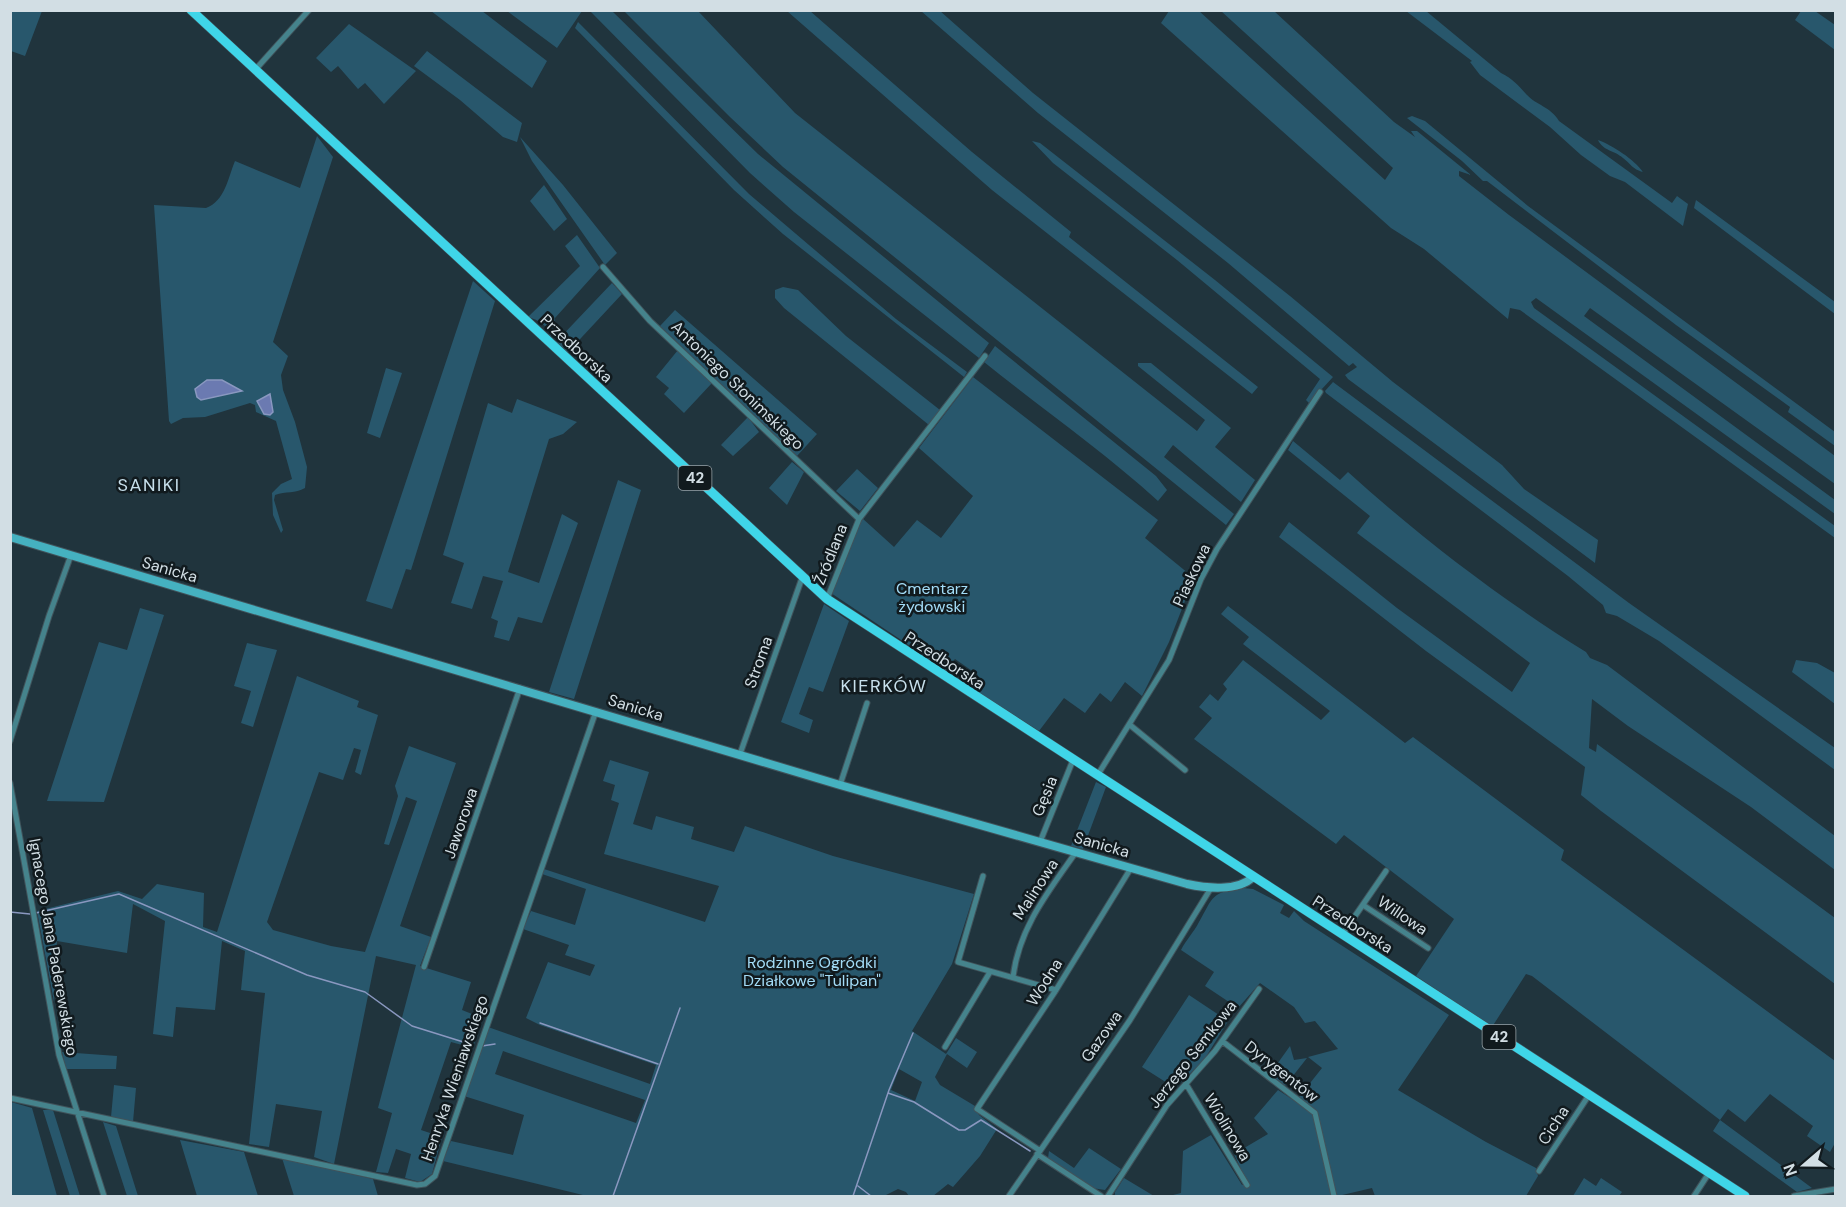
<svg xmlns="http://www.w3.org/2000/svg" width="1846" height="1207" font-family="'DM Sans',sans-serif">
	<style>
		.green { fill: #28576c; fill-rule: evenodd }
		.water { fill: #6b7ab1; stroke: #8a98c0; stroke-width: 1.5 }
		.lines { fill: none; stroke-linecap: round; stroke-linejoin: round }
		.stream { stroke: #8a98c0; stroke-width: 1.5 }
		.street-casing { stroke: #40535b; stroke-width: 7 }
		.secondary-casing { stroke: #40535b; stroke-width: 10 }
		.primary-casing { stroke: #40535b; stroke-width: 10 }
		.street { stroke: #45838c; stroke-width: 5 }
		.secondary { stroke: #45b1c0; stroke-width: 8 }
		.primary { stroke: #3fd5e8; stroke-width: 9 }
		.labels { text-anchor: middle; stroke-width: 5; stroke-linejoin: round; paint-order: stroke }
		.shield { fill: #111a1e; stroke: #98a3a9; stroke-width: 1.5 }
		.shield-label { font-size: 15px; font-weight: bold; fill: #d2dee4 }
		.street-label { font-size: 16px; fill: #d2dee4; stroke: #111a1e }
		.park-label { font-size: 16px; fill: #a3dcf7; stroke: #111a1e }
		.neighbourhood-label { font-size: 18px; letter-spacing: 1.5px; fill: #c8e0ec; stroke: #111a1e }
	</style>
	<rect width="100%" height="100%" fill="#20343d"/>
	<!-- green -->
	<path class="green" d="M11 10 42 11 25 56 11 51Z
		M431 11H482L547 61 532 88Z
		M507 11 582 10V11L557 48Z
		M590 11H612L758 154 989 343 979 358 794 212 750 173Z
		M624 11H698L795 113 1197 431 1205 420 1138 366V363H1151L1231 428 1215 447 1255 480 1241 502 1173 445 1164 457 1234 514 1226 525 783 167 730 117Z
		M787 11H810L972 152 1071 232 1069 237 1258 387 1252 394 992 190Z
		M921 11H940L1033 93 1290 296 1393 382 1502 465 1524 489 1598 540 1595 563 1348 379 1345 375 1357 367 1353 363 1349 366 1228 263 1038 113Z
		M1169 11H1199L1385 180 1393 168 1221 11H1274L1394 122 1415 137 1411 131H1417L1471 175 1459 171V176L1509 215 1835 456V484L1590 308 1584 316 1835 500V514L1536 298 1531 302 1534 308 1835 526V538L1520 310 1510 308 1508 319 1424 249 1391 228 1161 23Z
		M1406 11H1426L1501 73C1513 79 1518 85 1526 94 1537 106 1550 106 1559 121L1672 203 1677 196 1688 204 1683 226 1625 182 1610 176 1581 155 1550 127 1480 75 1470 62 1472 61Z
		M1801 11H1815L1835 25V50L1795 20Z
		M578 22 749 194 896 319 967 372 964 377 783 234 734 190 575 28Z
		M349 24 416 71 384 104 365 83 358 89 338 66 331 72 316 58Z
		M427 51 522 123 517 142 503 137 460 100 414 66Z
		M1412 116 1425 121 1528 206 1835 432V446L1788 412 1790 407 1676 325 1487 181H1483L1462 161 1407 118Z
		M317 136 333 157 273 342 288 356 281 375 283 390 295 422 307 467 305 488C295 494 286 491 275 495L274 500 283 530 281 533 273 515 272 493 281 484 292 479 276 421 256 412 255 405 250 403 205 417 183 418 171 424 169 421 154 205 206 208C225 201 228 178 235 161L300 188Z
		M520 137 563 185 617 253 605 265 532 161Z
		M1598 140C1612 145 1635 160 1643 172 1632 169 1631 164 1623 158 1614 150 1603 151 1598 140Z
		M1032 141 1040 143 1215 280 1333 377 1309 403 1306 400 1320 379 1177 260 1053 163Z
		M544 185 567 219 554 231 530 201Z
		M1696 200 1835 302V314L1694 208Z
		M577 235 600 268 555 318V332L550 336C547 324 538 320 528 317L580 266 565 246Z
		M473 281 495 301 411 570 406 569 392 609 366 601Z
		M612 283 622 294 568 352 556 342Z
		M783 287 798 290 846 336 940 410 929 425 784 308 775 298V290Z
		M675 310 817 434 797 456 660 326Z
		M995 346 1156 476 1167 490 1158 501C1103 451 1042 409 984 362Z
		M678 350 712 383 684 413 664 394 669 388 656 377Z
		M386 368 402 373 380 438 367 433Z
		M973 377 1158 520 1145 538 1194 578 1169 642 1142 696 1125 682 1111 702 1100 693 1085 713 1064 698 1039 731 970 687 978 675 955 659 946 670 831 593 862 518 894 547 917 520 941 538 973 496 919 448Z
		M1333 382 1629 603 1835 748V770L1659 641 1617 616 1606 613 1603 605 1568 576 1326 393 1325 391Z
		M517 399 577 422 563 434 549 439 508 572 539 583 562 514 578 523 542 623 518 617 509 641 494 637 498 621 491 618 503 581 483 576 472 609 451 603 464 563 443 555 488 403 512 413Z
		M748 417 759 432 733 456 721 445Z
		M1293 441 1340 480 1348 472C1422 539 1501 599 1586 652L1590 658 1607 665 1835 836V870L1751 807 1628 726 1592 699 1589 748 1596 752 1597 744 1835 918V984L1601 811 1581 795 1585 767 1426 651 1279 537 1289 522 1397 608 1512 692 1530 663 1357 533 1370 516 1288 450Z
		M792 462 804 472 787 505 769 488Z
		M857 469 878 488 860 511 836 491Z
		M618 480 641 490 574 699 549 692Z
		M824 604 849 621 823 692 809 687 799 714 813 720 809 733 781 722Z
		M1228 606 1405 743 1413 737 1564 850 1561 860 1835 1061V1143L1830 1152 1807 1136 1813 1126 1770 1094 1745 1122 1728 1109 1720 1120 1812 1188 1797 1192 1713 1131 1720 1120 1532 976 1526 974 1492 1027 1416 976 1454 919 1344 835 1336 844 1194 739 1212 718 1199 707 1210 694 1218 701 1227 689 1223 684 1243 660 1321 720 1330 711 1243 644 1249 637 1221 614Z
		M140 608 164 615 104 802 47 801 99 642 127 650Z
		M247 643 277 650 253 727 241 723 251 691 234 686Z
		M1796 660 1817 663 1835 673V704L1792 672Z
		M297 676 359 701 357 707 378 715 361 775 355 772 361 750 354 748 343 780 319 772 267 922 273 930 331 946 365 952 417 801 406 797 389 845 384 844 398 796 395 786 409 746 456 763 400 926 431 937 420 966 471 982 462 1010 482 1018 473 1048 451 1042 421 1130 442 1137 432 1174 420 1182 405 1178 411 1154 396 1149 388 1173 376 1172 392 1113 378 1108 416 965 376 956 334 1164 314 1157 322 1111 276 1104 269 1147 249 1144 265 993 241 990 245 951 222 941 215 1010 176 1007 173 1037 153 1034 165 921 133 904 127 953 57 941 54 1002 37 911 118 891 142 899 157 884 204 893 203 927 217 932Z
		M610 760 649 772 633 824 652 830 656 816 694 827 691 839 734 852 745 826 833 856 974 894 952 964 912 1031 946 1054 956 1038 977 1052 967 1068 947 1054 935 1077 940 1085 975 1106 979 1115 997 1129 980 1156 953 1187 948 1184 933 1196H909L906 1192 898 1189 884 1196H587L443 1161 451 1141 513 1155 524 1115 464 1096 488 1027 650 1084 656 1065 540 1025 526 1018 548 962 590 976 595 965 565 955 569 945 523 929 531 911 575 925 586 889 542 874 544 869 705 922 719 886 604 854 619 803 611 800 615 785 603 781ZM503 1051 645 1100 636 1123 495 1074ZM899 1069 922 1082 915 1101 891 1090Z
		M1096 782 1106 787 1083 849 1071 846Z
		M1243 888 1253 889 1284 905 1280 913 1289 918 1294 911 1304 921 1449 1015 1398 1090 1486 1142 1536 1168 1538 1176 1526 1196H1375L1372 1188 1338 1196H1169L1181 1193 1183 1151 1211 1135 1242 1185 1247 1183 1234 1154 1268 1134 1254 1118 1278 1090 1304 1107 1307 1104 1299 1097 1322 1068 1308 1057 1338 1049 1315 1021 1305 1023 1294 1007 1260 983 1238 1008 1205 986 1214 972 1181 950C1186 940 1194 932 1199 922 1214 896 1210 893 1243 888Z
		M1189 995 1228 1021 1204 1060 1175 1088 1142 1067Z
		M1290 1046 1294 1060 1307 1058 1285 1086 1270 1074Z
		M62 1052 117 1056 116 1069H66Z
		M114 1085 136 1088 133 1122 111 1117Z
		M11 1102 32 1108 57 1196H11Z
		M43 1110H53L80 1196H70Z
		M103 1122 116 1126 138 1196H127Z
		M180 1140 244 1152 258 1196H197Z
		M1089 1148 1121 1169 1105 1190 1092 1188 1048 1158 1049 1151 1074 1168Z
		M282 1158 373 1179 378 1196H294Z
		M1124 1178 1154 1196H1115V1192Z
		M1584 1178 1596 1186 1601 1178 1622 1192 1619 1196H1573Z"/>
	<!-- water -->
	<path class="water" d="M207 380H222L242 391 201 400 197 397 195 389Z
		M270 394 273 412 270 415 264 414 257 401Z"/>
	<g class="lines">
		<!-- stream -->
		<path class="stream" d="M10 912 30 914
			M36 913 119 894 307 975 365 992 412 1026 473 1045
			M540 1023 658 1064
			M482 1046 495 1044
			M888 1093 914 1102 959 1130H965L981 1120 1030 1151
			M858 1186 871 1196
			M613 1196 680 1008
			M853 1196 889 1090 913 1033"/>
		<defs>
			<path id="street" d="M255 70 309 10
				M603 267 650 321 859 519
				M827 599 859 519 985 356
				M1130 725 1185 770
				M10 741 49 616 71 555
				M740 754 802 578
				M1097 776 1169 660 1201 579 1217 549 1320 392
				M10 783 59 1055 104 1196
				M840 785 867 703
				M1040 842 1073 760
				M983 876 958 962 1056 990
				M1363 905 1428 948
				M1342 935 1386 871
				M424 967 520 688
				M1013 977C1019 928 1048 892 1076 852
				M1222 1041 1315 1113 1334 1196
				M945 1047 990 972
				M1186 1084 1247 1185
				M10 1098 417 1185 425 1184 435 1176 596 711
				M1039 1150 977 1109 1056 990 1131 868
				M1037 1154 1101 1196
				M1539 1171 1589 1095
				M1009 1196 1130 1020 1211 888
				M1108 1196 1167 1105 1215 1051 1259 989
				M1694 1196 1709 1173
				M1794 1196 1836 1189"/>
			<path id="secondary" d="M10 537 840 785 1187 884C1205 888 1238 892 1253 877"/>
			<path id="primary" d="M191 10 827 599 1745 1196"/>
		</defs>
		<!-- street casing -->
		<use href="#street" class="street-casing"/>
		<!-- secondary casing -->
		<use href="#secondary" class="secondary-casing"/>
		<!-- primary casing -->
		<use href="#primary" class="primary-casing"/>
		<!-- street -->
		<use href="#street" class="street"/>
		<!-- secondary -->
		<use href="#secondary" class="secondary"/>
		<!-- primary -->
		<use href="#primary" class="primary"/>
	</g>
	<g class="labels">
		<!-- shield labels -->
		<g class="shield">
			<rect x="678.5" y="466" width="33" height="24" rx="4.5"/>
			<rect x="1482.5" y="1025" width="33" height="24" rx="4.5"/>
		</g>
		<g class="shield-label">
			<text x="695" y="483">42</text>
			<text x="1499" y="1042">42</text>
		</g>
		<!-- street labels -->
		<g class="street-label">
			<text transform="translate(577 348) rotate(43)" y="6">Przedborska</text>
			<text transform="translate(738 385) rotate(44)" y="6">Antoniego Słonimskiego</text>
			<text transform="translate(830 554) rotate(-68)" y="6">Źródlana</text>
			<text transform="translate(170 569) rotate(16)" y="6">Sanicka</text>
			<text transform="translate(1191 575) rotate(-65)" y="6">Piaskowa</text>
			<text transform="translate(945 660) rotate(33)" y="6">Przedborska</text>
			<text transform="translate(758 662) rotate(-70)" y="6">Stroma</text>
			<text transform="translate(636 707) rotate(17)" y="6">Sanicka</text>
			<text transform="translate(1044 796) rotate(-68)" y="6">Gęsia</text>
			<text transform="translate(460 823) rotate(-71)" y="6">Jaworowa</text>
			<text transform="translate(1102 844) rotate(16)" y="6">Sanicka</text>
			<text transform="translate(1035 889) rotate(-57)" y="6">Malinowa</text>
			<text transform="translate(1403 915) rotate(34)" y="6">Willowa</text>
			<text transform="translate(1353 924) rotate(33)" y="6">Przedborska</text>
			<text transform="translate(54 947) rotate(80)" y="6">Ignacego Jana Paderewskiego</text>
			<text transform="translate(1044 982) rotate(-58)" y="6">Wodna</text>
			<text transform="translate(1101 1036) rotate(-55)" y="6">Gazowa</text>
			<text transform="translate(1192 1054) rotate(-52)" y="6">Jerzego Semkowa</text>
			<text transform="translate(1282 1071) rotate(38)" y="6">Dyrygentów</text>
			<text transform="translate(454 1078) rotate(-71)" y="6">Henryka Wieniawskiego</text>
			<text transform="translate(1553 1125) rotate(-57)" y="6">Cicha</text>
			<text transform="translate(1228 1127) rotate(59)" y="6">Wiolinowa</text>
		</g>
		<!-- park labels -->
		<g class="park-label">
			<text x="932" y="594">Cmentarz<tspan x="932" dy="18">żydowski</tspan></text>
			<text x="812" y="968">Rodzinne Ogródki<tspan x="812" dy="18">Działkowe "Tulipan"</tspan></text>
		</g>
		<!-- neighbourhood labels -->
		<g class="neighbourhood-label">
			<text x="149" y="491">SANIKI</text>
			<text x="884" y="692">KIERKÓW</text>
		</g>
	</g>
	<!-- border -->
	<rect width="1846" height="1207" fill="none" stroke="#d2dee4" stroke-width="24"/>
	<!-- north arrow -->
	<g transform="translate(1804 1165) rotate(250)" stroke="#111a1e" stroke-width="4.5" paint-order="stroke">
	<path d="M0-4.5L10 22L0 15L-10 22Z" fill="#d2dee4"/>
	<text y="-9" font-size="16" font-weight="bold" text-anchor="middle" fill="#d2dee4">N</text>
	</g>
</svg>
